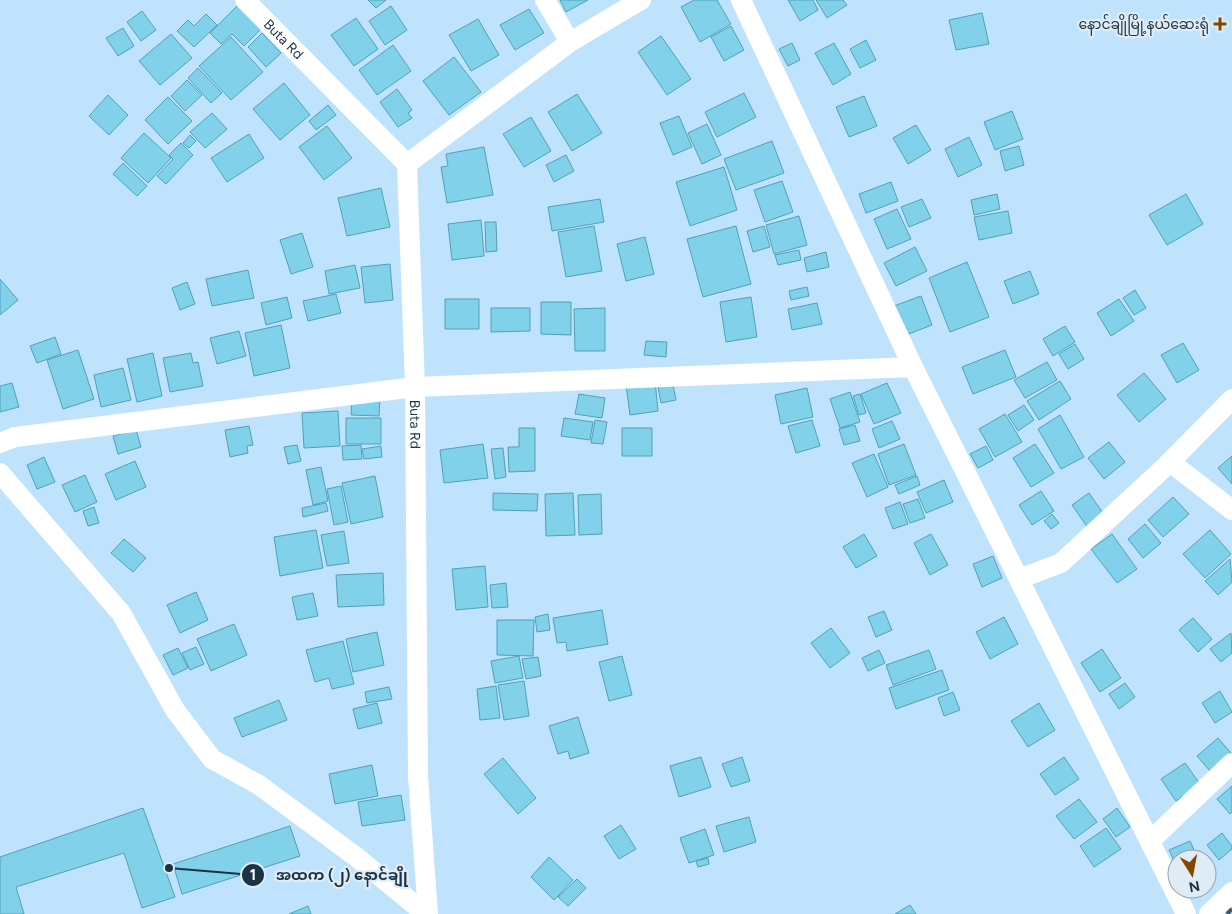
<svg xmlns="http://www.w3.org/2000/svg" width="1232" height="914" font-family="Figtree,'Noto Sans Myanmar',sans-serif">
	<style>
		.building { fill: #81d1ea; stroke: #50a0b8 }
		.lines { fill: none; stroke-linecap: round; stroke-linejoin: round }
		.street { stroke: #fff; stroke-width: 20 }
		.rail { stroke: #405b6d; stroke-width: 4; stroke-dasharray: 9 9; stroke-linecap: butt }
		.poi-dot { fill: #834700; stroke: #e0ecf5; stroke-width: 2 }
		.labels { text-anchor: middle; stroke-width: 4.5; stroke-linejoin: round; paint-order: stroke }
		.poi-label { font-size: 14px; fill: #1b3344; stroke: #e0ecf5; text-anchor: end }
		.street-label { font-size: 14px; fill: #1b3344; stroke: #e0ecf5 }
		.leader { fill: none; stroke: #1b3344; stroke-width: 2 }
		.callout-dot { fill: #1b3344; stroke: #e0ecf5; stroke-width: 2 }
		.mark-label { font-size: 15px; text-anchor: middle; font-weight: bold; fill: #fff }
		.callout-label { font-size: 15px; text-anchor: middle; font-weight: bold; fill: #1b3344; stroke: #e0ecf5; stroke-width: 4.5; stroke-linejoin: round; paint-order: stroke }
	</style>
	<rect width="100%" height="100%" fill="#bfe3fc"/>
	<!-- building -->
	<path class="building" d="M368 0H386L376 8Z
		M560 0H588L566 12Z
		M694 0H717L731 24 700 42 681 7Z
		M788 0H813L818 10 800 21Z
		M816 0H843L847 5 827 18Z
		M238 5 262 28 244 46 232 34 221 44 210 33Z
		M391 6 407 30 385 45 369 21Z
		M529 9 544 33 515 50 500 25Z
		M142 11 156 30 141 41 127 22Z
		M982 13 989 44 956 50 949 20Z
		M206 14 217 25 194 47 177 31 188 20 194 26Z
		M356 18 378 49 354 66 331 35Z
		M478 19 499 55 471 71 449 35Z
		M731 26 744 50 724 61 711 37Z
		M123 28 134 46 118 56 106 38Z
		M262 33 281 53 266 67 248 47Z
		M171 34 192 58 160 85 139 61Z
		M661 36 691 79 667 95 638 52Z
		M231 37 263 72 231 100 199 66Z
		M866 40 876 60 860 68 850 49Z
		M792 43 800 60 788 66 779 49Z
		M834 43 851 74 833 85 815 53Z
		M393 45 411 71 377 95 359 70Z
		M454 57 481 92 449 115 423 81Z
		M198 68 222 93 211 103 188 78Z
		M187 80 202 95 185 111 171 96Z
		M284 83 310 115 280 140 253 109Z
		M397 89 412 110 408 113 412 118 398 127 380 102Z
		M744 93 756 117 717 137 705 112Z
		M577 94 602 133 572 151 548 112Z
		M108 95 128 115 109 135 89 116Z
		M864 96 877 126 849 137 836 107Z
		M168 97 192 121 168 144 145 120Z
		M328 105 336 115 316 130 309 121Z
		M1012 111 1023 139 995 150 984 122Z
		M212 113 227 129 205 148 190 132Z
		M679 116 692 147 673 155 660 123Z
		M531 117 551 151 524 167 503 134Z
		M707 124 721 155 702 164 688 133Z
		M916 125 931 150 908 164 893 138Z
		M327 126 352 158 324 180 299 147Z
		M144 133 171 158 148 183 121 158Z
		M249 134 264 158 227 182 211 158Z
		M190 135 196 141 189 148 183 143Z
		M969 137 982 165 958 177 945 149Z
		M772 141 784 173 736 190 724 159Z
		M181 143 193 155 166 184 157 176 173 159 169 155Z
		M1019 146 1024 165 1005 171 1000 151Z
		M484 147 493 195 447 203 441 167 448 166 446 154Z
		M566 155 574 171 554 182 546 165Z
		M123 163 147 186 137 196 113 174Z
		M724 167 737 210 690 226 676 182Z
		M782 181 793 212 765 222 754 190Z
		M891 182 898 201 866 213 859 194Z
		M381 188 390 227 347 236 338 198Z
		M997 194 1000 209 974 215 971 200Z
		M1186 194 1203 224 1167 245 1149 215Z
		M600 199 604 222 552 231 548 207Z
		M922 199 931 218 909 227 901 207Z
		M897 209 911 239 887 249 874 219Z
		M1008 211 1012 233 979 240 974 217Z
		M799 216 807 245 774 254 766 225Z
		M481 220 484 256 452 260 448 224Z
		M485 222H496L497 251 486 252Z
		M594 226 602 271 566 277 558 232Z
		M736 226 751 284 703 297 687 239Z
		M764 226 770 247 753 252 747 231Z
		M302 233 313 267 291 274 280 240Z
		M645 237 654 274 626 281 617 244Z
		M915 247 927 271 896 286 884 263Z
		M799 250 801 260 778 265 775 255Z
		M826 252 829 267 807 272 804 258Z
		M967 262 989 317 950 332 929 278Z
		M390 264 393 300 365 303 361 267Z
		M355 265 360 288 329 294 325 271Z
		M248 270 254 298 212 306 206 279Z
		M1030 271 1039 294 1013 304 1004 281Z
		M0 279 18 300 0 315Z
		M187 282 195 304 180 310 172 288Z
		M807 287 809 296 791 300 789 291Z
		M1135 290 1146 308 1134 315 1123 298Z
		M336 294 341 313 308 321 303 301Z
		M921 296 932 325 906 335 894 306Z
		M287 297 292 318 266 325 261 303Z
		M751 297 757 337 726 342 720 302Z
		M445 299H479V329H445Z
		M1119 299 1134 321 1111 336 1097 313Z
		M541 302H571V335L541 334Z
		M817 303 822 324 792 330 788 309Z
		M491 308H530V331L491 332Z
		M605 308V351H575L574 309Z
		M281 325 290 368 254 376 245 333Z
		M1065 326 1075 342 1053 356 1043 339Z
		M239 331 246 356 217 364 210 338Z
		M55 337 61 354 37 363 30 346Z
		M646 341 667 342 666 357 644 355Z
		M1183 343 1199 370 1177 383 1161 355Z
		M1075 344 1084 359 1068 369 1059 354Z
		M78 350 94 399 63 409 47 360Z
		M1005 350 1016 377 973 394 962 367Z
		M153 353 162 396 137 402 127 359Z
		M191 353 193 363 198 362 203 386 170 392 163 358Z
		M1047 362 1057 380 1025 398 1014 380Z
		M123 368 131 400 101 407 94 375Z
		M1144 373 1166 399 1139 422 1117 395Z
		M672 379 676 400 661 403 657 382Z
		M655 381 658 411 630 415 626 385Z
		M1060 381 1071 399 1039 420 1027 401Z
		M12 383 19 407 0 412V386Z
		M887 383 901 413 874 424 861 394Z
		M807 388 813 417 781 424 775 395Z
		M850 392 860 422 840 428 830 399Z
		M579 394 605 398 602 418 575 414Z
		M860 394 866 413 859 415 853 396Z
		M352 397H380L379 416 351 415Z
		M1024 405 1034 420 1018 431 1008 415Z
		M338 411 340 446 304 448 302 413Z
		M1005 414 1022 442 995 457 979 429Z
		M1060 415 1084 457 1061 469 1038 429Z
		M346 418H381V444H346Z
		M564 418 593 422 590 440 561 436Z
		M595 420 607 422 603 444 591 443Z
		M812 420 820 446 796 453 788 426Z
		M892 421 900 439 879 448 872 429Z
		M855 425 860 441 844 445 839 429Z
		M249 426 253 445 247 446 248 453 230 457 225 430Z
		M519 428H535V471L509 472 508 447H519Z
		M622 428H652V456H622Z
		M136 430 141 447 118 454 113 436Z
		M1109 442 1125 462 1104 479 1088 458Z
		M483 444 488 478 444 483 440 450Z
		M904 444 916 475 889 485 878 454Z
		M1035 444 1054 473 1031 487 1013 458Z
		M297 445 301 461 288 464 284 447Z
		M361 445 362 459 343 460 342 446Z
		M381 446 382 457 364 459 362 449Z
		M986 446 993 460 978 468 970 454Z
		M503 448 506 477 495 479 491 449Z
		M874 454 888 487 867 497 852 463Z
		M1232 456V484L1218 468Z
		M44 457 55 482 37 489 27 465Z
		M135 461 146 487 116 500 105 474Z
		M321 467 328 501 313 505 306 470Z
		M85 475 97 502 75 512 62 485Z
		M375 476 383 517 351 524 342 483Z
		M917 476 920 485 899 494 895 485Z
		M944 480 953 502 926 513 917 492Z
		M341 486 348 522 334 525 327 489Z
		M1041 491 1054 511 1032 525 1019 505Z
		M493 493 538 494 537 511 493 510Z
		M573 493 575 535 546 536 545 494Z
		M1089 493 1105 516 1088 528 1072 505Z
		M601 494 602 534 579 535 578 495Z
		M1173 497 1189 514 1163 537 1148 520Z
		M918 499 925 518 910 523 903 504Z
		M900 502 908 524 893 529 885 508Z
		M326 503 328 511 303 517 302 508Z
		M94 507 99 523 88 526 83 511Z
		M1052 514 1059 523 1051 529 1044 521Z
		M1145 524 1161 543 1143 558 1128 539Z
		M316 530 323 568 280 576 274 537Z
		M1210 530 1231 554 1205 578 1183 554Z
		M344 531 349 563 327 566 321 535Z
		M864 534 877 556 856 568 843 547Z
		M931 534 948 565 930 575 914 543Z
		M1112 534 1137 569 1117 583 1091 549Z
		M124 539 146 558 133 572 111 553Z
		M993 556 1002 578 982 587 973 564Z
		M1230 559 1232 582 1218 595 1205 581Z
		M485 566 488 607 456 610 452 569Z
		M383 573 384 605 338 607 336 575Z
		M506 583 508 607 492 608 490 585Z
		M196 592 208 620 180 633 167 605Z
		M313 593 318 616 297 620 292 597Z
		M602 610 608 644 567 651 566 642 557 643 553 618Z
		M884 611 892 630 876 637 868 617Z
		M548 614 550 630 537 632 535 617Z
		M1004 617 1018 644 990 659 976 632Z
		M1193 618 1212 639 1198 652 1179 630Z
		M497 620H534L533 656 497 655Z
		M234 624 247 655 211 671 197 639Z
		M831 628 850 653 830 668 811 643Z
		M377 632 384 665 353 672 346 639Z
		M1231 633 1232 653 1221 662 1210 649Z
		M343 641 354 684 332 689 329 678 315 682 306 650Z
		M196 647 204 664 190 670 182 653Z
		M178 648 188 668 173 675 163 655Z
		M1102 649 1121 678 1100 692 1081 663Z
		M879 650 885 663 868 671 862 658Z
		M929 650 936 669 893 685 886 665Z
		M519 656 523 678 495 683 491 661Z
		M622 656 632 695 609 701 599 662Z
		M538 657 541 676 526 679 522 659Z
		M942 670 949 690 896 709 889 688Z
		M524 681 529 716 504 720 498 685Z
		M1125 683 1135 697 1119 709 1109 694Z
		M496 686 500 718 480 720 477 689Z
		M389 687 392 699 367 703 365 692Z
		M1220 691 1232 712 1215 723 1202 703Z
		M953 692 960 710 944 716 938 698Z
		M279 700 287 720 242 737 234 718Z
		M377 703 382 723 358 729 353 709Z
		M1039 703 1055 730 1028 747 1011 721Z
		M578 717 589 753 570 759 568 751 558 754 549 726Z
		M1218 738 1231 753 1210 771 1197 756Z
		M701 757 711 787 679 797 670 766Z
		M742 757 750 781 731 787 722 764Z
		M1064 757 1079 779 1055 795 1040 774Z
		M503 758 536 798 518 814 484 774Z
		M1185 763 1200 784 1176 801 1161 779Z
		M372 765 378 796 335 804 329 774Z
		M1232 786V812L1230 814 1217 799Z
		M401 795 405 820 362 826 358 802Z
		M1079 799 1097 822 1074 839 1056 816Z
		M143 808 175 897 142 908 124 853 16 887 24 914H0V857Z
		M1117 808 1130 827 1116 837 1103 819Z
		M749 817 756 842 724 852 716 826Z
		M621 825 636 849 619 859 604 836Z
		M290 826 300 856 182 894 173 864Z
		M1106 828 1121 849 1094 867 1080 846Z
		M705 829 714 855 689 863 680 838Z
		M1222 833 1232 846V849L1219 860 1207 845Z
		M1190 841 1198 859H1177V867L1169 850Z
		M549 857 573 880 554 900 531 877Z
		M708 858 709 864 698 867 696 861Z
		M577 879 586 888 568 906 558 897Z
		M910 905 916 914H895Z
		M308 906 311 914H289Z"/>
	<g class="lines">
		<!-- street -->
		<g class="street">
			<path id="s1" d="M245 0 407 164 415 387 418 776 428 914"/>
			<path d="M545 0 570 42"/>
			<path d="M741 0 913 367"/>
			<path d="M407 164 570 42 641 0"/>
			<path d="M0 443 15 437 415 387 913 367 1186 914"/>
			<path d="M1170 462 1232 510"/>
			<path d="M0 473 121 613 175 710 212 759 259 785 355 856 426 914"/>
			<path d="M1019 579 1061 563 1167 465 1232 399"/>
			<path d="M1150 841 1232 763"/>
			<path d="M1209 914 1232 892"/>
		</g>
		<!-- rail -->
		<path class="rail" d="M1227 914 1232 909"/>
	</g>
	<!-- markers -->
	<path class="poi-dot" d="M1217.5 16.5h5v5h5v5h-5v5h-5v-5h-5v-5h5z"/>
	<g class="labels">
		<!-- poi labels -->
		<g class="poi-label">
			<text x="1209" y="29">နောင်ချိုမြို့နယ်ဆေးရုံ</text>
		</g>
		<!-- street labels -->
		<g class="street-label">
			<text dy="5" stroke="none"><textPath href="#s1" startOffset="55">Buta Rd</textPath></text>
			<text dy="5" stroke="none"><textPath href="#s1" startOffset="491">Buta Rd</textPath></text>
		</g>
	</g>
	<!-- callouts -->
	<path class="leader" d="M169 868L253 875"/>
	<g class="callout-dot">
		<circle cx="169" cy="868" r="5"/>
		<circle cx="253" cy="875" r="12"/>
	</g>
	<g class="mark-label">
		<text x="253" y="880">1</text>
	</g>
	<g class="callout-label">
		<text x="342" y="880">အထက (၂) နောင်ချို</text>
	</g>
	<!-- north arrow -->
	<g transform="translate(1192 874) rotate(169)"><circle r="24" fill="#e0ecf5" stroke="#91a2ae"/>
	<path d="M0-4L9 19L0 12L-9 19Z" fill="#834700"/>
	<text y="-8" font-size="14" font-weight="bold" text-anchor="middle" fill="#1b3344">N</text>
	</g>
</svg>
